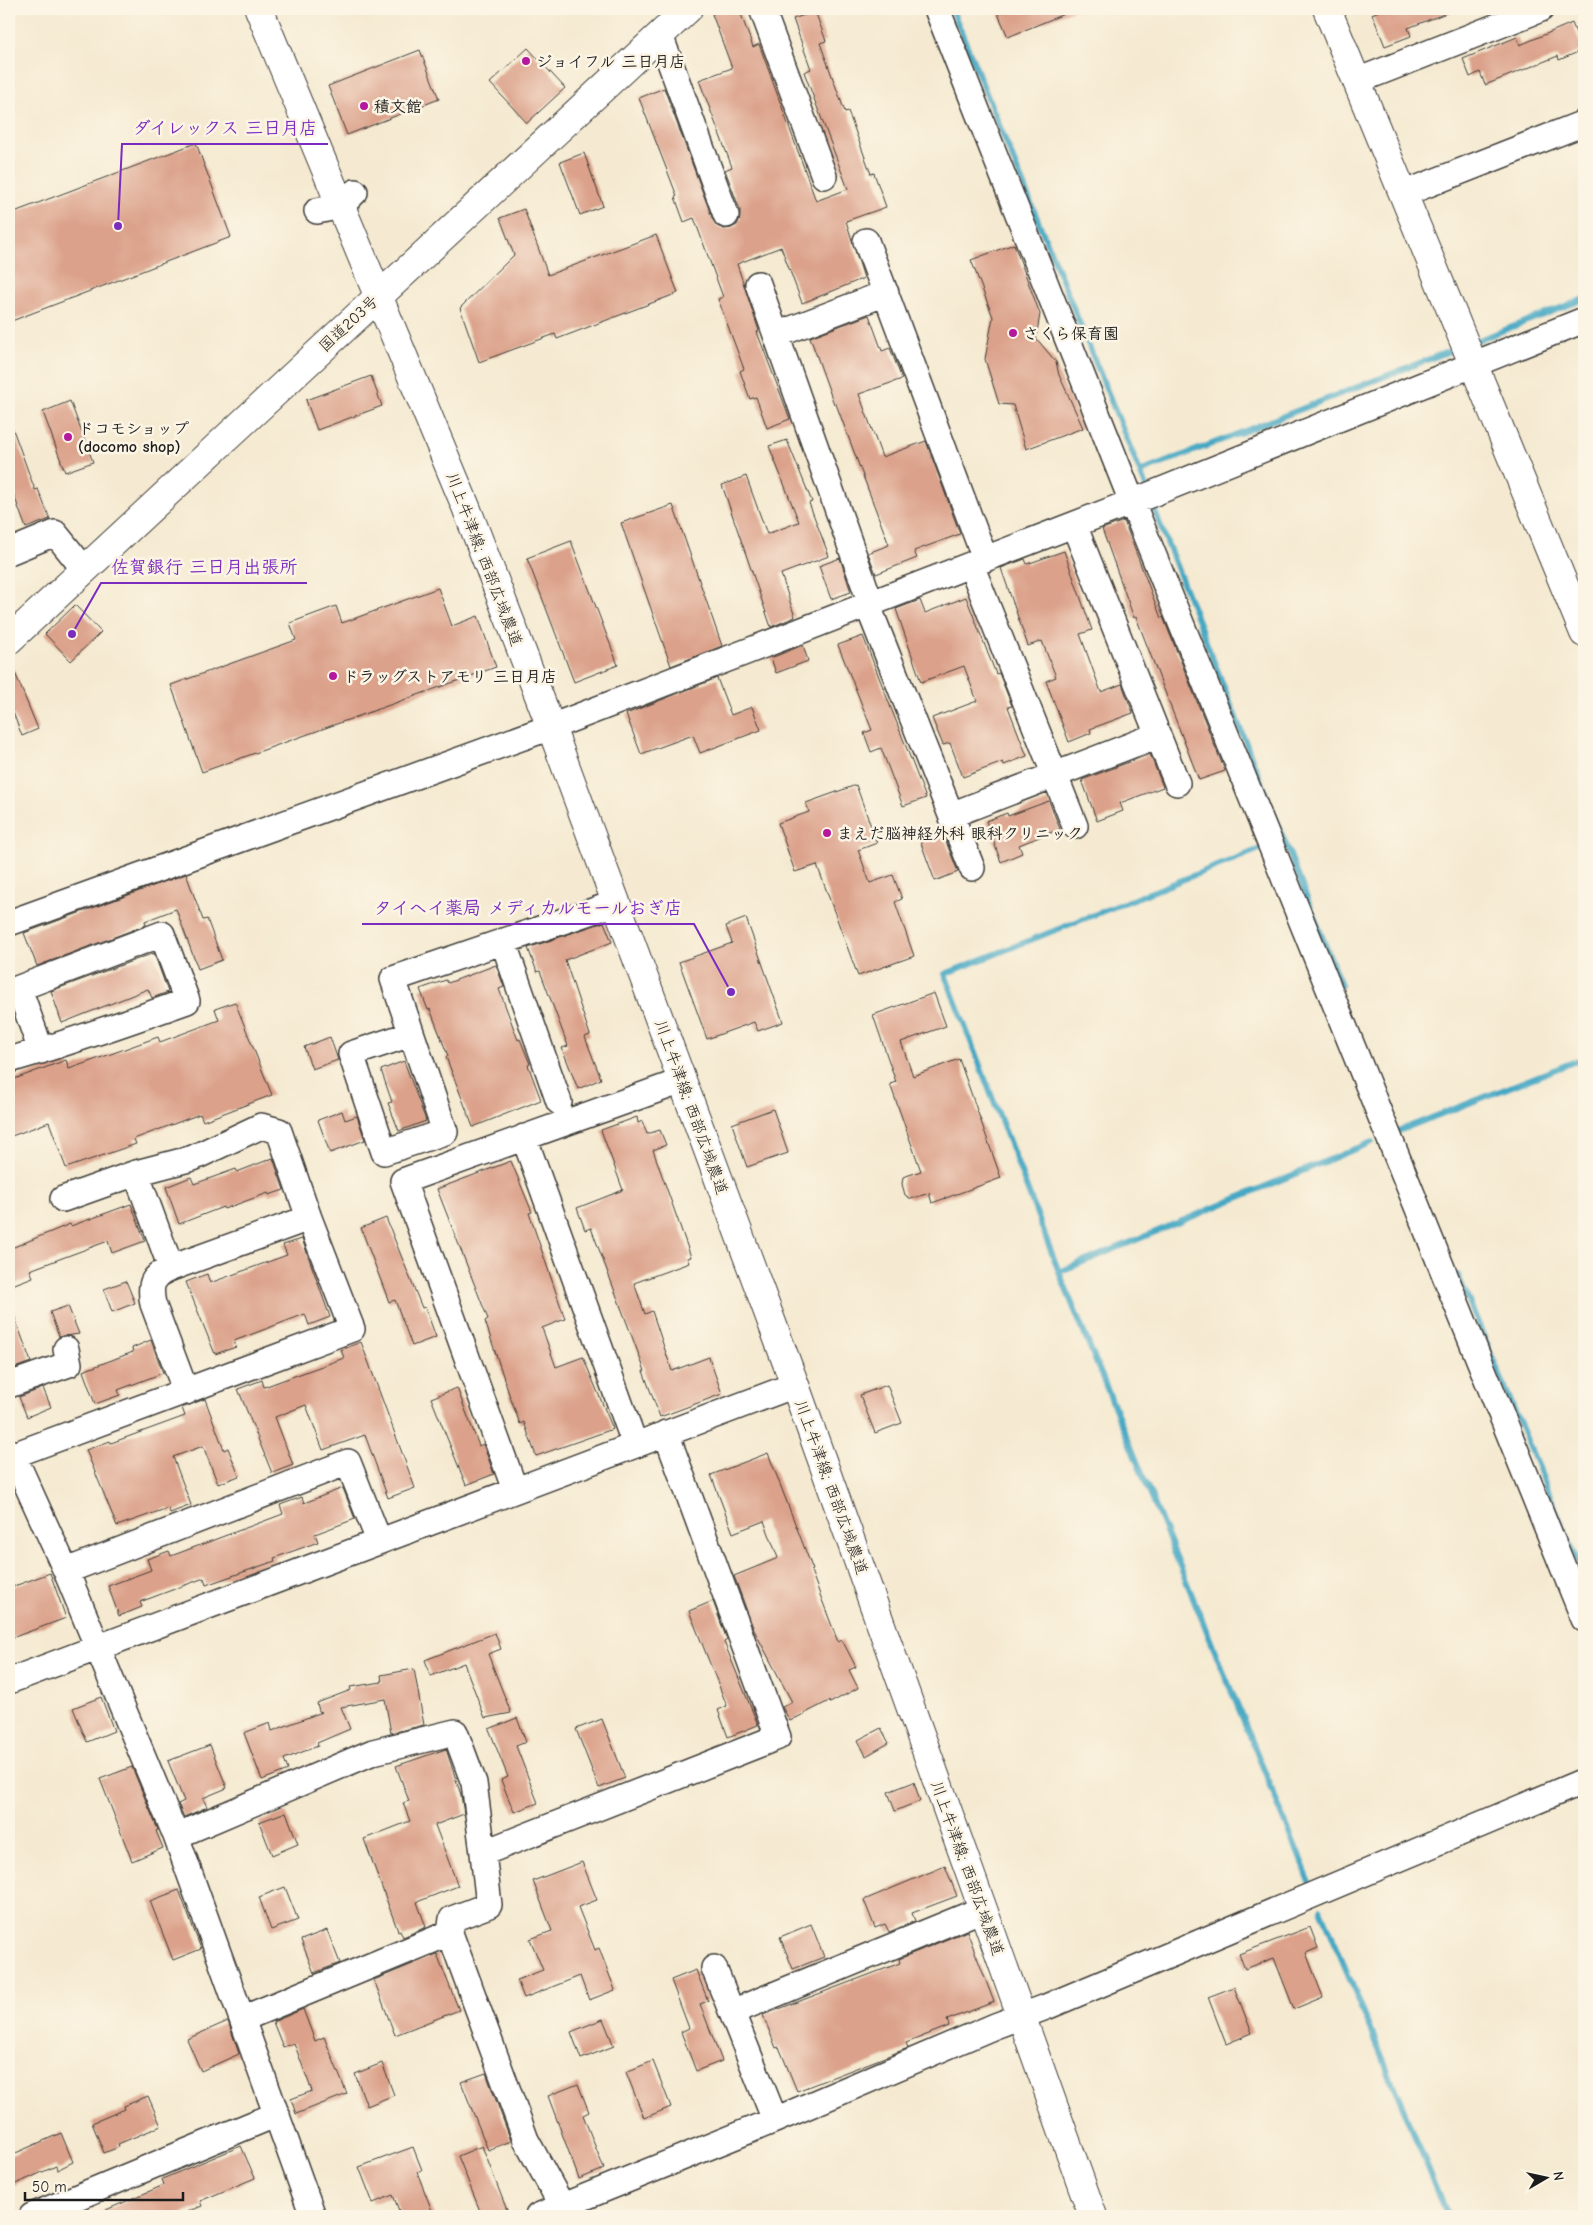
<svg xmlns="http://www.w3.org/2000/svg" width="1593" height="2225" font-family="'Comic Neue','Klee One',sans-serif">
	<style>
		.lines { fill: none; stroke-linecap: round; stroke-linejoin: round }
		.stream { stroke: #45a8c4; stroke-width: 6 }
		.building { fill: #dba18a }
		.minor-casing { stroke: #3d3b37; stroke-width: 28 }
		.tertiary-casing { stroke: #3d3b37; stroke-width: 30 }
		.secondary-casing { stroke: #3d3b37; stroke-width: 30 }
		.trunk-casing { stroke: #3d3b37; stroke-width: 30 }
		.minor { stroke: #fff; stroke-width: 25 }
		.tertiary { stroke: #fff; stroke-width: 28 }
		.secondary { stroke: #fff; stroke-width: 28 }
		.trunk { stroke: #fff; stroke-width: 28 }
		.poi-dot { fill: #b5179e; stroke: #fcf5e5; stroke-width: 2 }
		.labels { text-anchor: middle; stroke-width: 5; stroke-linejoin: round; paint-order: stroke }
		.poi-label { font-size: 16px; font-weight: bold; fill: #1c1c1c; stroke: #fcf5e5; text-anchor: start }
		.street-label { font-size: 16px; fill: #1c1c1c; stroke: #fcf5e5 }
		.leader { fill: none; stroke: #7b2cbf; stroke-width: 2 }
		.callout-dot { fill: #7b2cbf; stroke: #fcf5e5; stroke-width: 2 }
		.callout-label { font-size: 18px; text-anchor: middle; font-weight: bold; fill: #7b2cbf; stroke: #fcf5e5; stroke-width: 5; stroke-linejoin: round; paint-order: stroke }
	</style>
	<rect width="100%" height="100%" fill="#fcf5e5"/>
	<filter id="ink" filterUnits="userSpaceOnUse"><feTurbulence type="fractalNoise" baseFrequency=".02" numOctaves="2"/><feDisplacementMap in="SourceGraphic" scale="10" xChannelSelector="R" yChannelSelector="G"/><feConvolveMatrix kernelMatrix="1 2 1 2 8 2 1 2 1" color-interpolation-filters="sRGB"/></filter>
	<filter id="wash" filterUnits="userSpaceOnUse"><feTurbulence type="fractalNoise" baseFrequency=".0096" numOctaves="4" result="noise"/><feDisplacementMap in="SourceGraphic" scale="20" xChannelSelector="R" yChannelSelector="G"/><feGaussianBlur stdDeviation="1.12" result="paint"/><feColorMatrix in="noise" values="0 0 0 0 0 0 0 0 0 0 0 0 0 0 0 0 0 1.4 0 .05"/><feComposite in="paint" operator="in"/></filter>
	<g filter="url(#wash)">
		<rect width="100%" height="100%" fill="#f5ead1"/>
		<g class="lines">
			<!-- stream -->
			<path class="stream" d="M952 9 1147 489
				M1471 343 1584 299
				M1140 472 1460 347
				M1150 499 1341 985
				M1260 849 945 974 1059 1272 1310 1882
				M1398 1131 1584 1058
				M1059 1272 1372 1142
				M1458 1275 1584 1577
				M1321 1909 1448 2216"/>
		</g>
		<g id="blocks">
			<!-- building -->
			<path class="building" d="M725 9H739L753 47 759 44 816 201 848 189 804 72 811 69 793 19 815 11 826 41 820 43 845 112 848 111 871 174 874 173 886 207 846 221 864 278 823 295 802 303 781 247 737 264 759 331 757 332 790 419 767 428 756 397 750 399 740 371 744 369 718 299 723 297 694 218 684 222 675 197 677 196 639 98 664 88 713 220 717 226 724 229 731 228 737 225 740 218V210L725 170 732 167 699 80 732 68 712 14Z
				M996 9H1076L1008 37Z
				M1383 9H1454V10L1408 28 1411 36 1385 46 1372 14Z
				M1572 23 1583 50 1559 60 1558 56 1485 85 1480 72 1470 77 1463 59 1517 37 1520 45Z
				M528 48 565 88 527 123 490 83Z
				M420 50 439 99 347 135 328 86Z
				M196 143 231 237 9 322V214Z
				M584 153 603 206 580 215 560 162Z
				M524 209 548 275 656 235 678 293 557 339 555 334 479 362 460 308 514 255 500 218Z
				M1014 244 1040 314 1036 338 1056 362 1059 375 1083 428 1026 449 1013 405 999 404 985 359 993 317 971 260Z
				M869 315 882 351 890 348 902 379 859 394 882 457 926 441 960 534 914 551 917 558 876 574 868 553 889 545 836 404H834L810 337Z
				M371 376 382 406 317 430 306 400Z
				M70 401 93 462 65 472 43 412Z
				M11 424 35 490 38 489 50 519 26 528 9 482V425Z
				M787 440 812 502 809 503 829 556 781 574 795 617 771 627 722 485 746 476 767 534 799 522 769 446Z
				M673 505 722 646 671 666 621 523Z
				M1124 521 1161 618 1163 617 1225 771 1199 780 1136 617 1134 618 1102 529Z
				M571 541 618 665 574 682 527 558Z
				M1064 551 1092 630 1080 634 1101 692 1122 684 1133 713 1090 729 1091 733 1069 742 1046 681 1056 677 1042 641 1028 646 1001 568 1025 559 1027 564Z
				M840 558 851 592 831 599 819 566Z
				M438 588 452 626 478 616 496 667 202 772 171 685 296 640 290 623 336 606 342 623Z
				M966 597 996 674 999 673 1012 706 1008 707 1027 756 1004 765 1003 762 963 777 950 743 943 745 932 718 977 701 964 666 921 682 896 609 920 600 925 613Z
				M75 605 101 632 71 661 45 634Z
				M863 636 926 798 903 806 881 748 871 752 864 733 872 730 838 645Z
				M803 645 808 661 776 673 771 658Z
				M9 658 38 729 22 736 9 702Z
				M717 678 731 715 752 707 761 730 700 753 693 735 641 754 626 714Z
				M1150 754 1163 787 1120 803 1123 811 1097 821 1082 780Z
				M856 785 877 843 858 850 870 883 893 875 902 899 895 902 914 956 858 976 817 865 795 872 778 823 809 812 806 803Z
				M1049 801 1060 829 1019 845 1022 853 1001 862 986 821 1007 813 1008 816Z
				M941 829 958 872 935 881 919 838Z
				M186 874 203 920 207 919 222 960 198 969 176 909 145 921 146 925 37 966 24 933Z
				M746 918 783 1022 758 1031 754 1022 707 1039 679 962 732 943 726 926Z
				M604 922 612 942 565 960 590 1035 585 1037 601 1079 578 1089 562 1048 568 1046 540 971 537 972 528 948Z
				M154 953 168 992 152 998 148 989 62 1023 51 991Z
				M496 965 504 987 499 989 518 1040 520 1039 530 1064 528 1065 541 1100 473 1127 446 1057 448 1056 430 1009 428 1010 420 989 446 980 448 983Z
				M934 993 946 1026 901 1042 913 1076 959 1059 1001 1178 932 1203 929 1193 911 1199 905 1195 902 1184 903 1177 921 1171 890 1084 896 1082 873 1015Z
				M235 1002 272 1095 203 1121 200 1114 134 1139 136 1144 66 1168 49 1122 9 1137V1081L66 1060 69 1069 158 1037 160 1042 219 1020 215 1009Z
				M330 1037 338 1060 312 1069 304 1047Z
				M404 1061 426 1121 399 1131 388 1103 392 1102 381 1070Z
				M773 1109 788 1153 747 1167 732 1124Z
				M342 1111 345 1120 357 1116 365 1140 330 1153 318 1120Z
				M637 1117 638 1123 642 1121 647 1134 660 1130 666 1145 653 1150 691 1257 687 1258 689 1263 634 1283 645 1314 652 1311 672 1371 709 1357 722 1394 660 1417 643 1371H645L591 1228 585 1230 577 1208 623 1190 601 1130Z
				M273 1158 284 1190 269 1195 268 1193 224 1209 223 1207 179 1224 166 1187 191 1177 194 1184 236 1169 237 1172Z
				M511 1161 532 1212 529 1213 565 1319 542 1328 556 1367 583 1357 613 1429 536 1456 524 1422 520 1424 509 1394 485 1321 488 1319 437 1189Z
				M131 1204 145 1241 112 1253 108 1241 30 1270 33 1277 12 1285 9 1275V1249L70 1224 71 1226Z
				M386 1218 422 1308 425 1307 436 1337 412 1346 395 1300 389 1302 361 1228Z
				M302 1239 330 1317 309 1325 305 1314 234 1341 236 1347 215 1354 186 1282 207 1274 210 1283 287 1255 283 1245Z
				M126 1281 135 1303 112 1312 104 1289Z
				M68 1306 79 1334 59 1337 50 1312Z
				M9 1307H11L31 1362 9 1370Z
				M151 1340 163 1373 118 1390 120 1395 95 1404 83 1371 133 1352 132 1348Z
				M361 1342 415 1488 388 1498 365 1435 323 1450 306 1405 275 1417 293 1465 272 1473 238 1389 262 1380 264 1387 344 1358 341 1350Z
				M887 1385 902 1423 875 1433 860 1395Z
				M43 1388 51 1407 27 1417 19 1397Z
				M457 1388 479 1446 483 1444 494 1474 466 1485 431 1398Z
				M205 1399 224 1450 228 1448 239 1476 218 1484 203 1446 173 1457 191 1505 170 1513 168 1508 117 1526 86 1450 110 1441 111 1443 185 1416 182 1408Z
				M768 1453 813 1570 811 1571 838 1642 842 1640 856 1667 849 1670 858 1688 830 1703 829 1701 790 1721 782 1707 792 1702 754 1630 734 1576 778 1558 764 1521 733 1533 711 1475Z
				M343 1488 355 1519 315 1534 318 1542 274 1558 275 1561 206 1585 204 1578 140 1602 142 1607 119 1616 108 1586 151 1570 147 1559 169 1551 171 1556 283 1514 280 1505 302 1497 304 1503Z
				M50 1573 66 1618 9 1639V1588Z
				M713 1601 727 1640 724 1642 758 1725 728 1737 718 1710 727 1706 689 1611Z
				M495 1633 501 1649 488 1654 511 1713 485 1718 464 1663 431 1676 425 1660Z
				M414 1669 424 1725 391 1733 385 1699 341 1707 350 1729 317 1743 318 1746 284 1759 288 1770 262 1780 244 1733 270 1723 272 1731 322 1712 319 1711 317 1703 351 1690 350 1687 382 1682 381 1675Z
				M101 1697 114 1731 87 1742 73 1708Z
				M517 1718 526 1742 516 1746 538 1803 514 1812 501 1780 508 1777 489 1729Z
				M602 1719 625 1778 599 1788 576 1729Z
				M881 1728 889 1743 866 1756 858 1740Z
				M210 1745 227 1788 203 1798 207 1807 184 1817 178 1804 184 1801 168 1761Z
				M446 1749 461 1795 464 1814 435 1825 458 1886 417 1902 426 1927 403 1937 400 1930 398 1931 364 1839 410 1821 403 1803 409 1801 396 1766Z
				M132 1767 158 1830 156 1831 163 1848 132 1861 100 1779Z
				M914 1782 920 1801 895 1811 888 1792Z
				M286 1812 298 1844 272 1855 259 1822Z
				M582 1862 597 1900 578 1907 595 1950 599 1948 615 1990 589 2000 580 1976 524 1998 517 1980 543 1970 530 1939 552 1931 533 1881Z
				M945 1866 957 1896 912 1913 915 1921 889 1932 885 1924 875 1928 864 1900Z
				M285 1887 298 1920 271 1930 259 1897Z
				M179 1890 201 1949 173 1960 150 1901Z
				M811 1924 824 1957 793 1969 780 1937Z
				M1310 1927 1318 1948 1306 1953 1323 1997 1294 2009 1274 1958 1245 1969 1239 1954Z
				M327 1930 340 1963 314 1973 301 1940Z
				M967 1931 994 2002 947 2020 949 2026 906 2043 908 2048 797 2091 779 2047 776 2048 763 2015 900 1963 899 1959Z
				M437 1954 459 2010 395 2035 374 1980Z
				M696 1970 708 2001 700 2004 722 2061 696 2071 681 2032 689 2028 671 1980Z
				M1234 1987 1252 2033 1226 2044 1208 1997Z
				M303 2009 315 2041 324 2037 347 2094 296 2114 291 2099 312 2091 294 2043 283 2047 273 2022Z
				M603 2019 614 2046 581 2059 571 2032Z
				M228 2021 239 2054 201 2071 187 2039Z
				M653 2061 671 2107 644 2118 626 2072Z
				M382 2063 394 2095 367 2106 355 2074Z
				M486 2073 511 2141 488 2150 461 2082Z
				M578 2084 589 2112 583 2115 604 2169 579 2179 548 2096Z
				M148 2096 161 2126 118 2144 119 2147 104 2153 92 2123 125 2109 124 2106Z
				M61 2133 73 2162 57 2170 56 2166 9 2187V2156Z
				M241 2146 255 2178 200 2201 202 2206 178 2216H92L164 2185 162 2179Z
				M482 2146 508 2213 499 2216H482L458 2156Z
				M413 2147 422 2170 417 2172 434 2216H401L393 2195 373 2203 359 2167Z"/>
		</g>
	</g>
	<g filter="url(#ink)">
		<use href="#blocks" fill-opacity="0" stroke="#3d3b37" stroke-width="1"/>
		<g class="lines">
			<defs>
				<path id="minor" d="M762 9 824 176
					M937 9 1132 502 1584 1619
					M660 35 726 215
					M1357 81 1541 9
					M1403 194 1584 123
					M317 211 341 206 355 192
					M866 241 985 559
					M758 284 871 604 872 616 972 868
					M776 335 886 293
					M1074 525 1177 783
					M9 552 55 533 84 569
					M971 565 1075 826
					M951 815 1158 735
					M9 923 551 727 751 650 1132 502 1584 320
					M503 941 559 1102
					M411 1034 351 1054 384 1152 445 1132 393 979 616 903
					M9 1060C69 1043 128 1022 187 1001L162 934 19 988 41 1051
					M524 1137 635 1445
					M136 1173 171 1268
					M9 1385 69 1364 66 1349
					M186 1392 153 1304C149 1284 152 1276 171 1268L309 1218
					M9 1452 21 1472 66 1571 176 1836 313 2216
					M11 1456 352 1329 309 1218 279 1131 261 1126 193 1158 136 1173 63 1199
					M515 1490 403 1181 682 1081
					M66 1571 348 1462 379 1541
					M9 1681 795 1385
					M176 1836 373 1752 455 1732 474 1783 483 1853
					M450 1933 526 2140 562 2206
					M714 1968 775 2120
					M732 2012 983 1909
					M242 2019 450 1933 452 1919 489 1905 483 1853 778 1737 666 1433
					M32 2216 277 2114
					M538 2216 775 2120 995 2026 1046 2007 1584 1781"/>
				<path id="tertiary" d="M1327 9 1584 633"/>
				<path id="secondary" d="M259 9 466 507 551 727 795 1385 1093 2216"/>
				<path id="trunk" d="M9 640 688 9"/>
			</defs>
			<!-- minor casing -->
			<use href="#minor" class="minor-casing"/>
			<!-- tertiary casing -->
			<use href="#tertiary" class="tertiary-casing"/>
			<!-- secondary casing -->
			<use href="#secondary" class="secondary-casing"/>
			<!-- trunk casing -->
			<use href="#trunk" class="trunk-casing"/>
			<!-- minor -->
			<use href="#minor" class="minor"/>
			<!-- tertiary -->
			<use href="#tertiary" class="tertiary"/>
			<!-- secondary -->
			<use href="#secondary" class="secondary"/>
			<!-- trunk -->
			<use href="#trunk" class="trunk"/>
		</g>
	</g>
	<!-- markers -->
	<g class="poi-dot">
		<circle cx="526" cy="61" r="5"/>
		<circle cx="364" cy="106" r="5"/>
		<circle cx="1013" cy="333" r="5"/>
		<circle cx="68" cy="437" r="5"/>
		<circle cx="333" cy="676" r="5"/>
		<circle cx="827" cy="833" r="5"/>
	</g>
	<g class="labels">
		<!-- poi labels -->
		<g class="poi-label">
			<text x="536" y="67">ジョイフル 三日月店</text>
			<text x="374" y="112">積文館</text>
			<text x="1023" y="339">さくら保育園</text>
			<text x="78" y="434">ドコモショップ<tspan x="78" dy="18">(docomo shop)</tspan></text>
			<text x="343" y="682">ドラッグストアモリ 三日月店</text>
			<text x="837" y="839">まえだ脳神経外科 眼科クリニック</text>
		</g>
		<!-- street labels -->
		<g class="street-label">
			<text transform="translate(348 323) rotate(-43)" y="6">国道203号</text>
			<text transform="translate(485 559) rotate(69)" y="6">川上牛津線; 西部広域農道</text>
			<text transform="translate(692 1107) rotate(70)" y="6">川上牛津線; 西部広域農道</text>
			<text transform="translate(832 1487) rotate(70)" y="6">川上牛津線; 西部広域農道</text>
			<text transform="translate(968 1868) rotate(70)" y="6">川上牛津線; 西部広域農道</text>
		</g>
	</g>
	<!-- callouts -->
	<path class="leader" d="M118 226L122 144H328M72 634L101 583H307M731 992L694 924H362"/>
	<g class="callout-dot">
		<circle cx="118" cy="226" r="5"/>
		<circle cx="72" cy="634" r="5"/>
		<circle cx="731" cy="992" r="5"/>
	</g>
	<g class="callout-label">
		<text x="225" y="134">ダイレックス 三日月店</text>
		<text x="204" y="573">佐賀銀行 三日月出張所</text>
		<text x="528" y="914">タイヘイ薬局 メディカルモールおぎ店</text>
	</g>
	<!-- margin -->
	<rect width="1593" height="2225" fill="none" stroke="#fcf5e5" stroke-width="30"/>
	<!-- north arrow -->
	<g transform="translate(1546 2178) rotate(81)" stroke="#fcf5e5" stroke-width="4" paint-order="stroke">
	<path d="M0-4L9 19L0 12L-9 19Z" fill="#1c1c1c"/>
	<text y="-8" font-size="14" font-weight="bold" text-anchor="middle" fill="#1c1c1c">N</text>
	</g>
	<!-- scale -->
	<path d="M25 2192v8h158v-8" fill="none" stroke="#1c1c1c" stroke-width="2.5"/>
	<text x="32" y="2192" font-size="15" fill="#1c1c1c" stroke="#fcf5e5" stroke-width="4" paint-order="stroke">50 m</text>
</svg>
